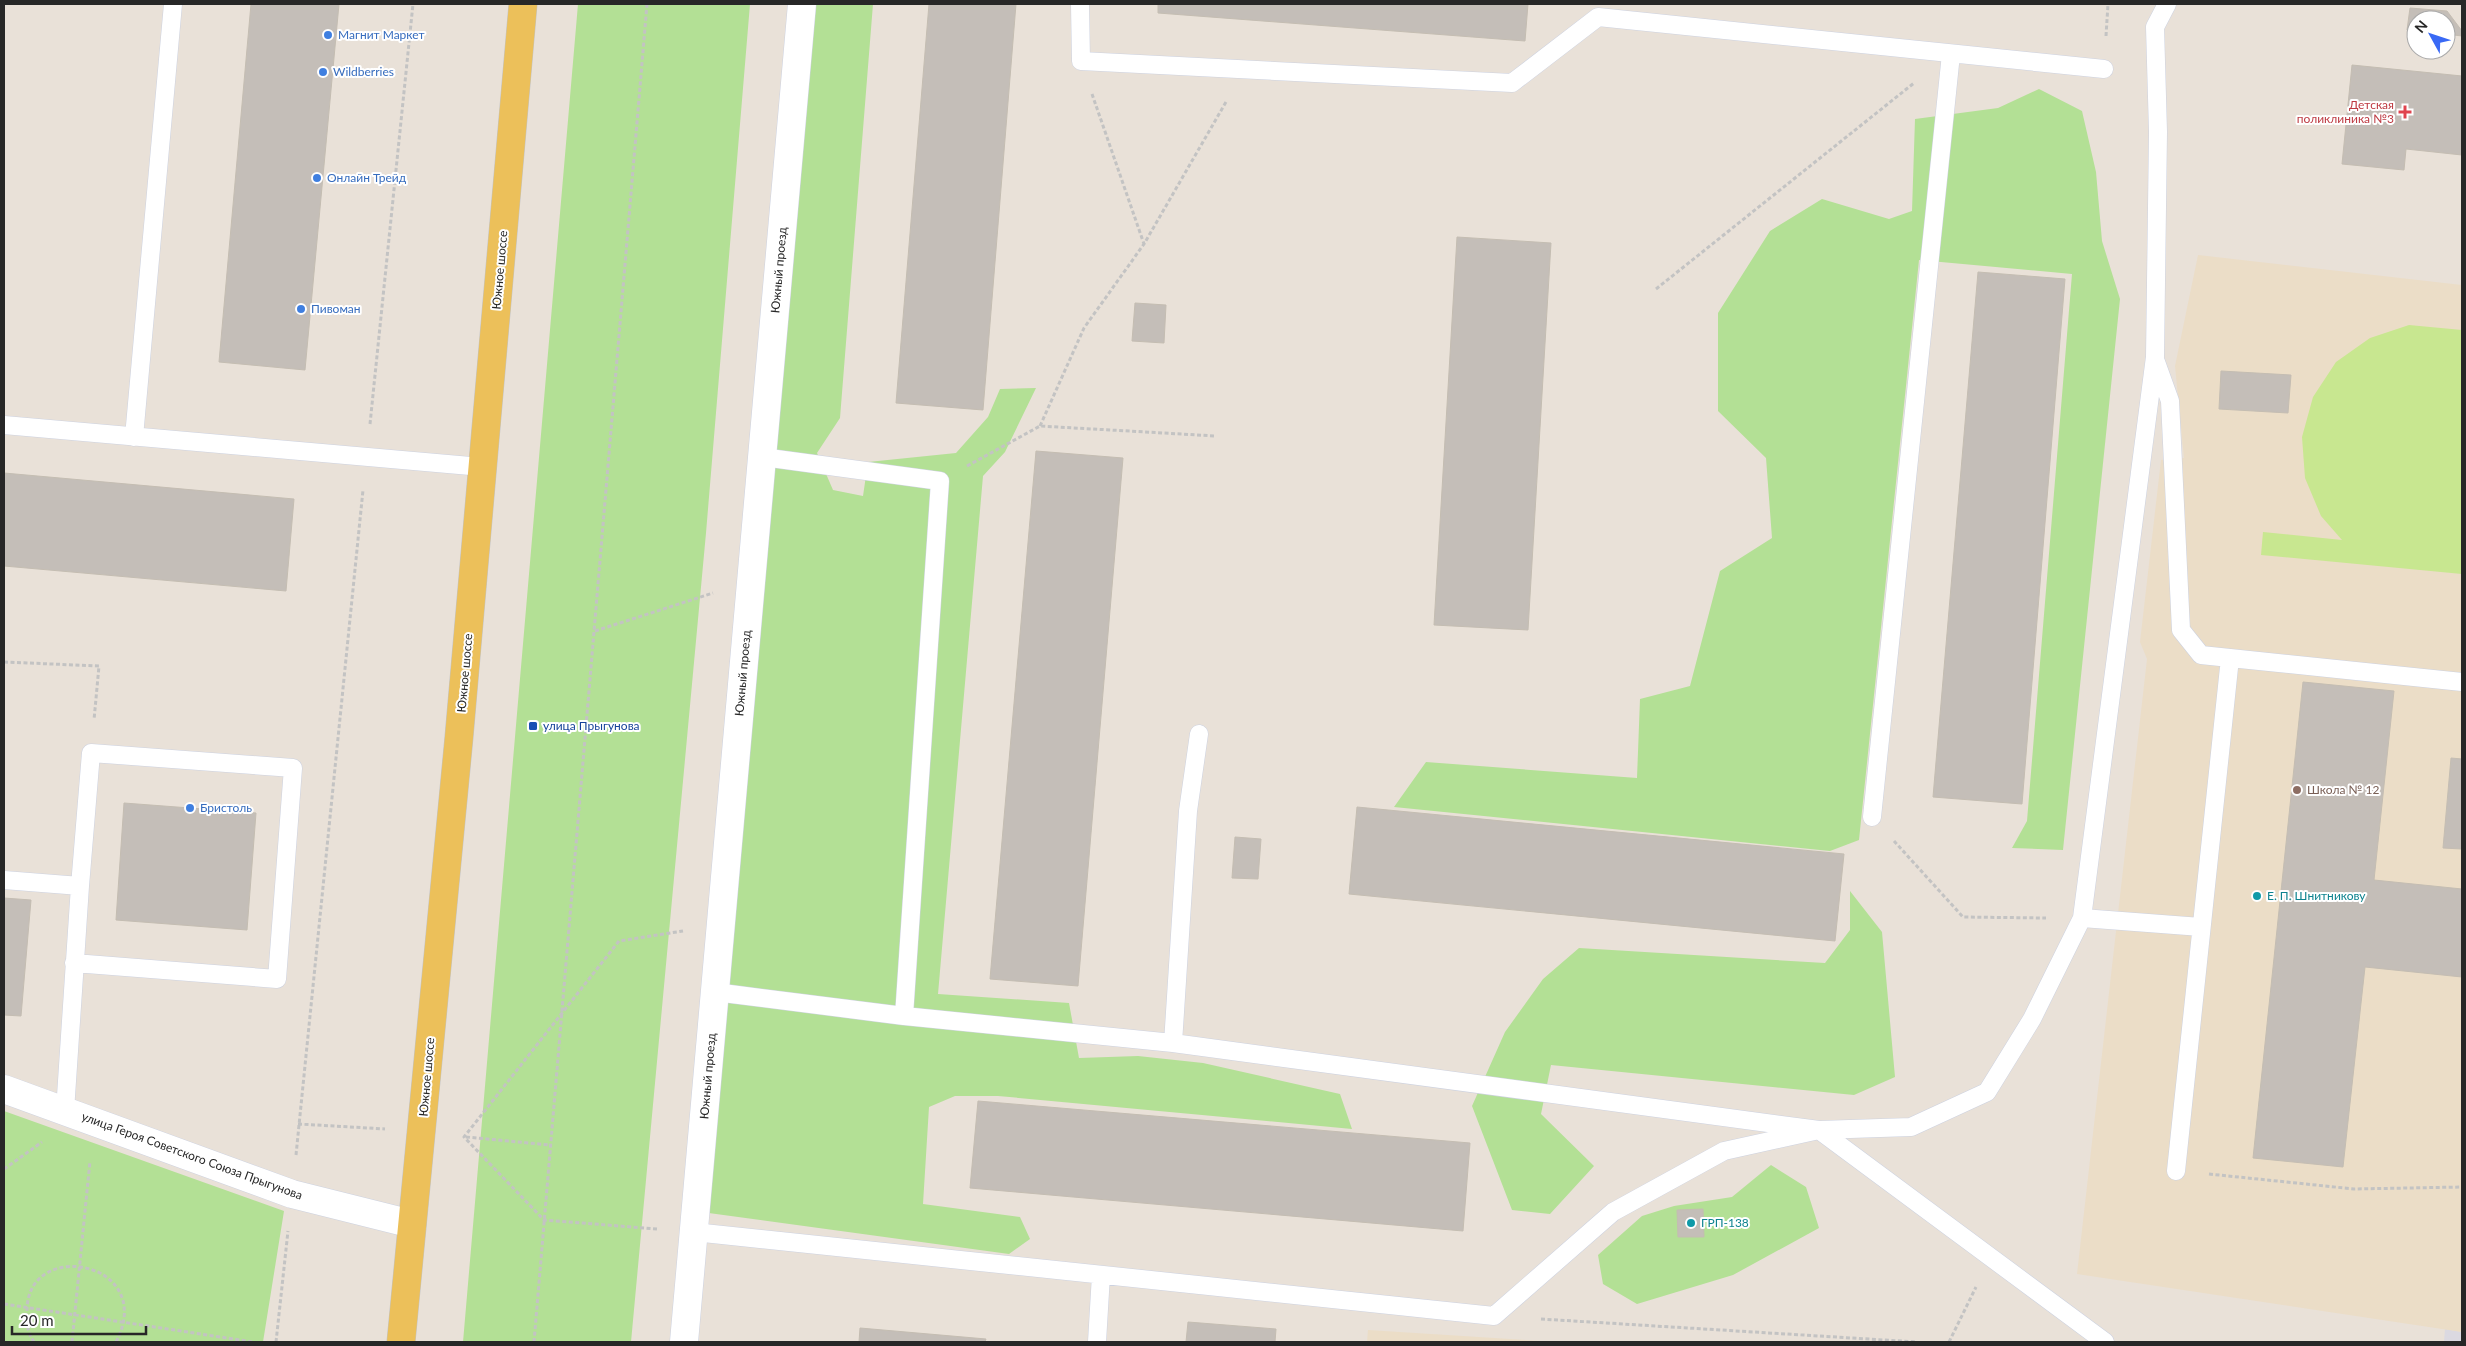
<svg xmlns="http://www.w3.org/2000/svg" width="2466" height="1346" font-family="Lato,sans-serif">
	<style>
		.industrial { fill: #dbd9e1 }
		.education { fill: #ebddc7 }
		.green { fill: #b3e095 }
		.pitch { fill: #c8e790 }
		.building { fill: #c4beb8; stroke: #c4bdb2 }
		.lines { fill: none; stroke-linecap: round; stroke-linejoin: round }
		.service-casing { stroke: #cdd2e0; stroke-width: 19 }
		.minor-casing { stroke: #cdd2e0; stroke-width: 29 }
		.primary-casing { stroke: #c3c3c3; stroke-width: 29 }
		.path { stroke: #c3c3c3; stroke-width: 3; stroke-dasharray: 4 2.5; stroke-linecap: butt }
		.service { stroke: #fff; stroke-width: 18 }
		.minor { stroke: #fff; stroke-width: 28 }
		.primary { stroke: #ecc05a; stroke-width: 28 }
		.shop-dot { fill: #3f7fe0; stroke: #fff; stroke-width: 2 }
		.health-dot { fill: #e0444e; stroke: #fff; stroke-width: 2 }
		.transit-dot { fill: #1a4fb4; stroke: #fff; stroke-width: 2 }
		.education-dot { fill: #8d6e63; stroke: #fff; stroke-width: 2 }
		.culture-dot { fill: #0f9aa8; stroke: #fff; stroke-width: 2 }
		.labels { text-anchor: middle; stroke-width: 4; stroke-linejoin: round; paint-order: stroke }
		.shop-label { font-size: 12px; fill: #366cbe; stroke: #fff; text-anchor: start }
		.health-label { font-size: 12px; fill: #be3a42; stroke: #fff; text-anchor: end }
		.street-label { font-size: 12px; fill: #272727; stroke: #fff }
		.transit-label { font-size: 12px; fill: #164399; stroke: #fff; text-anchor: start }
		.education-label { font-size: 12px; fill: #785e54; stroke: #fff; text-anchor: start }
		.culture-label { font-size: 12px; fill: #0d838f; stroke: #fff; text-anchor: start }
	</style>
	<rect width="100%" height="100%" fill="#e9e1d8"/>
	<!-- industrial -->
	<path class="industrial" d="M2445 1329 2462 1332V1342H2444Z"/>
	<!-- education -->
	<path class="education" d="M2198 255 2462 285V1332L2077 1274 2147 659 2140 642 2161 460 2184 458 2175 366Z
		M1368 1330 1557 1342H1367Z"/>
	<!-- green -->
	<path class="green" d="M578 4H750L706 533 631 1342H463Z
		M796 4H873L840 418 817 453 833 490 863 496 868 462 956 453 988 417 1000 389 1036 388 1005 452 983 476 938 994 1069 1003 1079 1058 1138 1056 1203 1063 1340 1094 1352 1129 998 1096H955L929 1107 923 1204 1020 1217 1030 1239 1009 1254 694 1211Z
		M2039 89 2082 111 2096 172 2102 241 2120 299 2063 850 2012 848 2027 821 2072 274 1919 260 1859 840 1830 851 1394 807 1426 762 1637 778 1640 699 1690 686 1720 571 1772 538 1766 458 1718 411V313L1770 231 1822 199 1889 219 1912 211 1915 119 1998 108Z
		M1850 891 1882 932 1895 1077 1854 1095 1551 1065 1541 1114 1594 1166 1550 1214 1512 1210 1472 1106 1505 1032 1543 979 1579 948 1825 963 1850 930Z
		M4 1111 284 1211 263 1342H4Z
		M1771 1165 1806 1187 1819 1228 1733 1275 1637 1304 1603 1284 1598 1255 1642 1216 1674 1206 1732 1197Z"/>
	<!-- pitch -->
	<path class="pitch" d="M2409 325 2462 330V574L2261 555 2263 532 2342 540 2321 516 2305 478 2302 437 2313 397 2336 362 2370 338Z"/>
	<!-- building -->
	<path class="building" d="M251 4H339L305 370 219 362Z
		M929 4H1016L983 410 896 403Z
		M1158 4H1528L1525 41 1158 13Z
		M2410 8 2447 11 2462 31V36L2446 34V20H2416V31L2407 30Z
		M2352 65 2462 76V155L2406 149 2404 170 2342 164Z
		M1457 237 1551 243 1528 630 1434 625Z
		M1978 272 2065 279 2022 804 1933 797Z
		M1135 303 1166 305 1164 343 1132 341Z
		M2221 371 2291 375 2288 413 2219 409Z
		M1036 451 1123 458 1078 986 990 979Z
		M4 473 294 499 286 591 4 566Z
		M2303 682 2394 691 2374 880 2462 889V977L2365 967 2343 1167 2253 1158Z
		M2451 758 2462 759V849L2443 848Z
		M124 803 256 813 247 930 116 920Z
		M1357 807 1844 854 1835 941 1349 894Z
		M1235 837 1261 839 1258 879 1232 878Z
		M4 898 31 900 21 1016 4 1015Z
		M978 1101 1470 1143 1463 1231 970 1188Z
		M1703 1209 1704 1237H1678L1677 1210Z
		M1188 1322 1276 1329 1275 1342H1186Z
		M860 1328 986 1339 985 1342H859Z"/>
	<g class="lines">
		<defs>
			<path id="service" d="M1080 4 1081 61 1512 83 1598 17 2104 69
				M2156 362 2170 401 2181 630 2201 655 2230 658
				M4 425 482 467
				M134 437 173 4
				M1872 817 1951 54
				M4 880 80 886 65 1111
				M2082 918 2201 927
				M74 963 277 979 293 768 91 753 80 886
				M715 992 904 1016 940 481 762 457
				M904 1016 1173 1043 1819 1130 2105 1342
				M1173 1043 1188 811 1199 734
				M2176 1171 2230 658 2462 682
				M694 1232 1494 1316 1613 1212 1724 1151 1819 1130 1911 1127 1987 1092 2032 1019 2082 918 2155 357 2158 132 2155 27 2167 4
				M1097 1342 1101 1275"/>
			<path id="minor" d="M4 1089 292 1194 412 1224
				M684 1342 802 4"/>
			<path id="primary" d="M401 1342 459 737 523 4"/>
		</defs>
		<!-- service casing -->
		<use href="#service" class="service-casing"/>
		<!-- minor casing -->
		<use href="#minor" class="minor-casing"/>
		<!-- primary casing -->
		<use href="#primary" class="primary-casing"/>
		<!-- path -->
		<path class="path" d="M2106 36 2108 4
			M1092 94 1144 244
			M1656 289 1914 83
			M370 424 413 4
			M1040 426 1084 328 1144 244 1226 102
			M967 466 1040 426 1216 436
			M595 631 713 593
			M4 662 99 666 94 720
			M1894 841 1963 917 2046 918
			M298 1124 385 1129
			M466 1137 550 1145
			M296 1155 363 490
			M4 1169 42 1142
			M2209 1174 2354 1189 2462 1187
			M657 1229 544 1220 464 1137 619 941 683 931
			M4 1304 253 1342
			M1541 1319 1917 1342
			M34 1342C27 1332 26 1321 27 1309 29 1237 158 1262 116 1342
			M72 1342 90 1161
			M276 1342 288 1231
			M534 1342 647 4
			M1949 1342 1976 1287"/>
		<!-- service -->
		<use href="#service" class="service"/>
		<!-- minor -->
		<use href="#minor" class="minor"/>
		<!-- primary -->
		<use href="#primary" class="primary"/>
	</g>
	<!-- markers -->
	<g class="shop-dot">
		<circle cx="328" cy="35" r="5"/>
		<circle cx="323" cy="72" r="5"/>
		<circle cx="317" cy="178" r="5"/>
		<circle cx="301" cy="309" r="5"/>
		<circle cx="190" cy="808" r="5"/>
	</g>
	<path class="health-dot" d="M2402.5 104.5h5v5h5v5h-5v5h-5v-5h-5v-5h5z"/>
	<rect class="transit-dot" x="528" y="721" width="10" height="10" rx="2.5"/>
	<circle class="education-dot" cx="2297" cy="790" r="5"/>
	<g class="culture-dot">
		<circle cx="2257" cy="896" r="5"/>
		<circle cx="1691" cy="1223" r="5"/>
	</g>
	<g class="labels">
		<!-- shop labels -->
		<g class="shop-label">
			<text x="338" y="39">Магнит Маркет</text>
			<text x="333" y="76">Wildberries</text>
			<text x="327" y="182">Онлайн Трейд</text>
			<text x="311" y="313">Пивоман</text>
			<text x="200" y="812">Бристоль</text>
		</g>
		<!-- health labels -->
		<g class="health-label">
			<text x="2394" y="109">Детская<tspan x="2394" dy="14">поликлиника №3</tspan></text>
		</g>
		<!-- street labels -->
		<g class="street-label">
			<text transform="translate(500 270) rotate(-85)" y="4">Южное шоссе</text>
			<text transform="translate(779 270) rotate(-85)" y="4">Южный проезд</text>
			<text transform="translate(465 673) rotate(-85)" y="4">Южное шоссе</text>
			<text transform="translate(743 673) rotate(-85)" y="4">Южный проезд</text>
			<text transform="translate(708 1076) rotate(-85)" y="4">Южный проезд</text>
			<text transform="translate(427 1077) rotate(-85)" y="4">Южное шоссе</text>
			<text transform="translate(192 1156) rotate(20)" y="4">улица Героя Советского Союза Прыгунова</text>
		</g>
		<!-- transit labels -->
		<g class="transit-label">
			<text x="543" y="730">улица Прыгунова</text>
		</g>
		<!-- education labels -->
		<g class="education-label">
			<text x="2307" y="794">Школа № 12</text>
		</g>
		<!-- culture labels -->
		<g class="culture-label">
			<text x="2267" y="900">Е. П. Шнитникову</text>
			<text x="1701" y="1227">ГРП-138</text>
		</g>
	</g>
	<!-- border -->
	<rect width="2466" height="1346" fill="none" stroke="#272727" stroke-width="10"/>
	<!-- north arrow -->
	<g transform="translate(2431 35) rotate(310)"><circle r="24" fill="#ffffff" stroke="#a9a9a9"/>
	<path d="M0-4L9 19L0 12L-9 19Z" fill="#3969f5"/>
	<text y="-8" font-size="14" font-weight="bold" text-anchor="middle" fill="#272727">N</text>
	</g>
	<!-- scale -->
	<path d="M12 1326v8h134v-8" fill="none" stroke="#272727" stroke-width="2.5"/>
	<text x="20" y="1326" font-size="15" fill="#272727" stroke="#ffffff" stroke-width="4" paint-order="stroke">20 m</text>
</svg>
